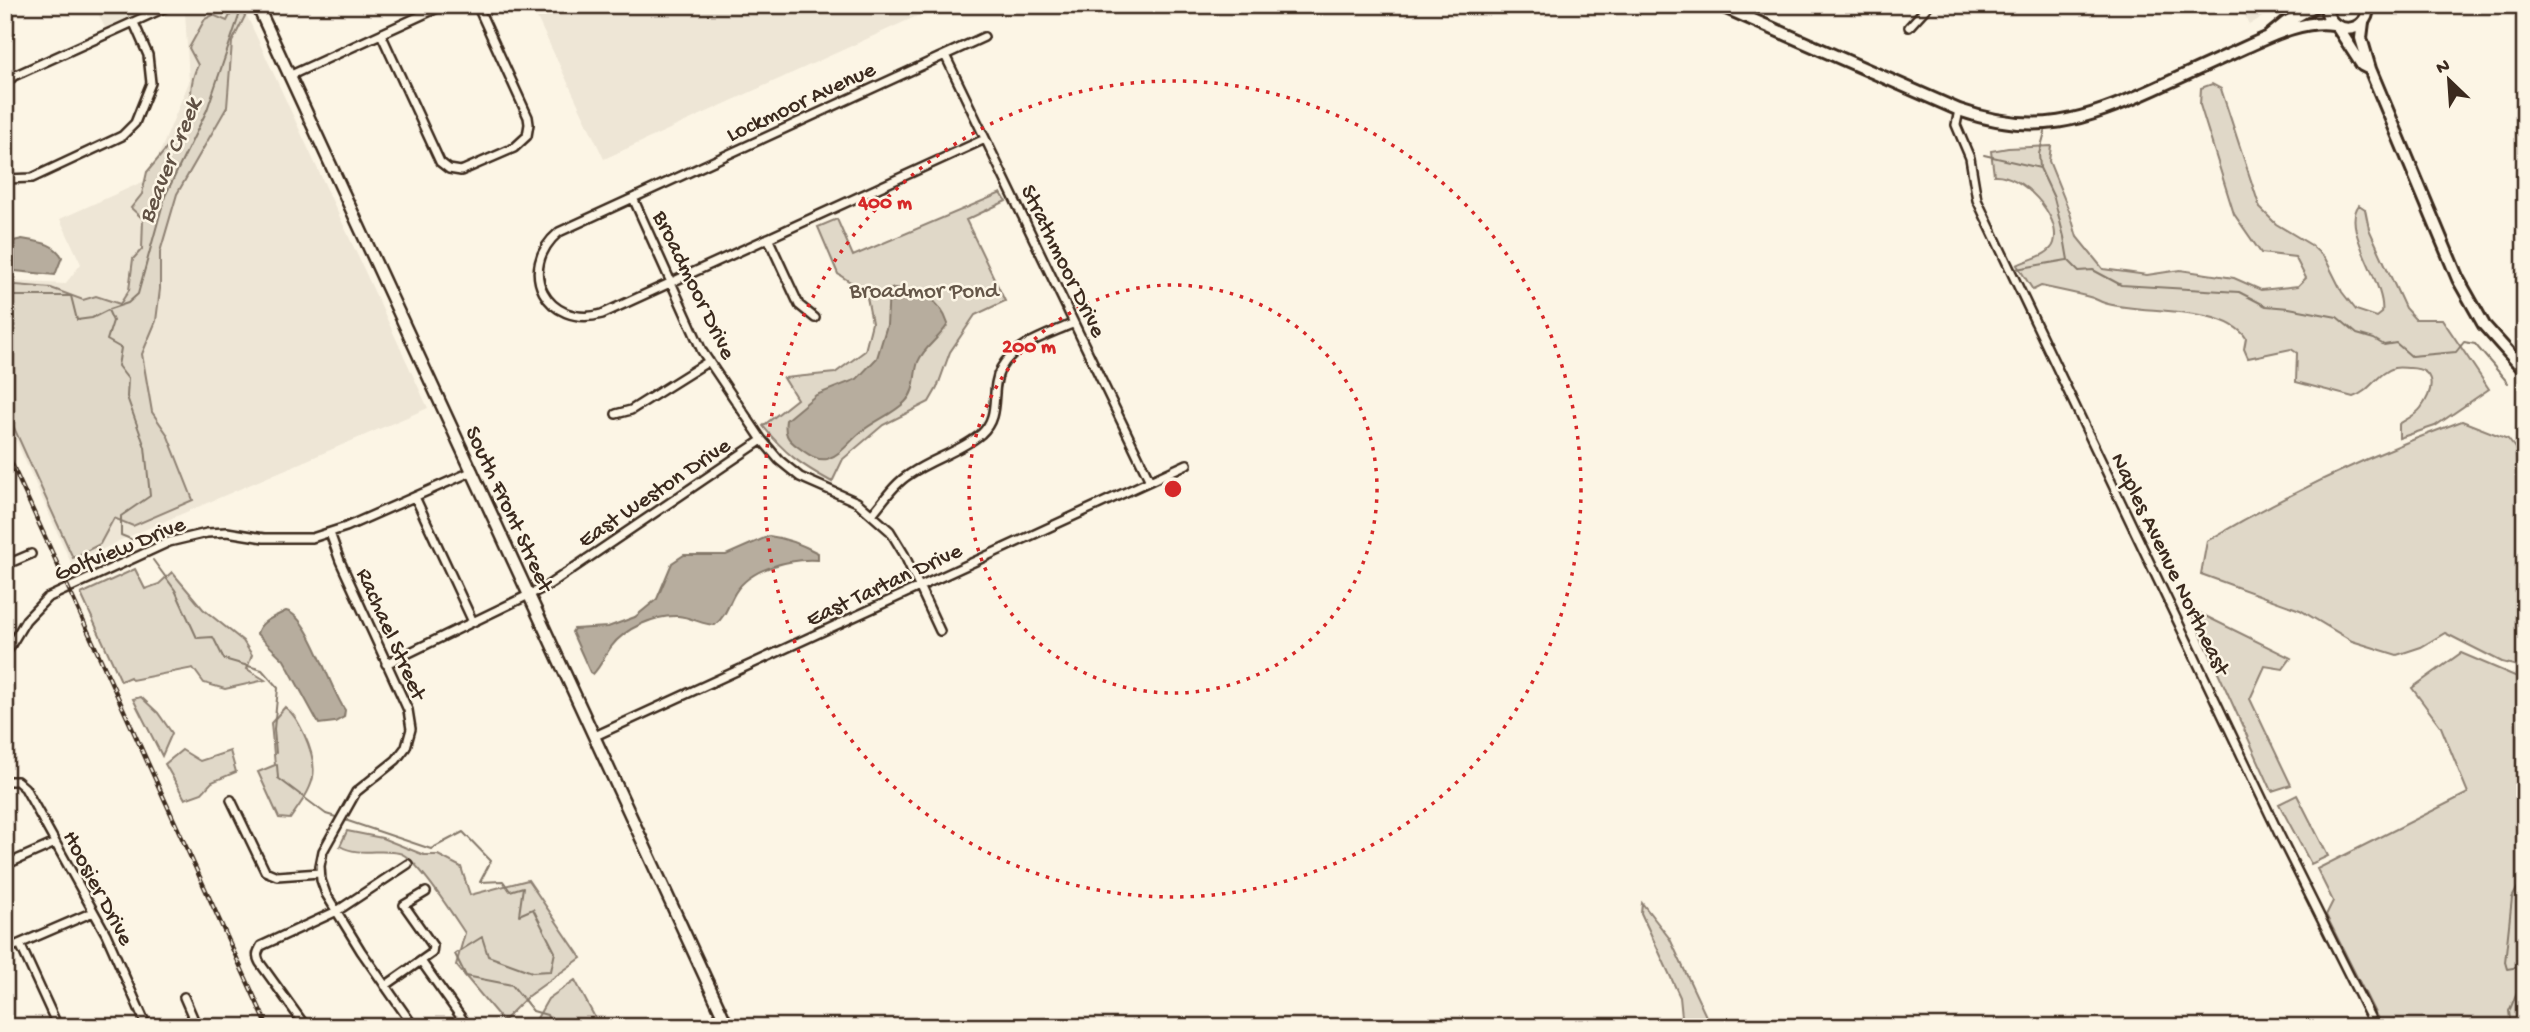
<svg xmlns="http://www.w3.org/2000/svg" width="2530" height="1032" font-family="'Gochi Hand',sans-serif">
	<style>
		.built { fill: #eee6d6 }
		.green { fill: #e0d8c8; stroke: #8e8173; stroke-width: 2 }
		.water { fill: #b7ad9e; stroke: #85796b; stroke-width: 2 }
		.lines { fill: none; stroke-linecap: round; stroke-linejoin: round }
		.stream { stroke: #85796b; stroke-width: 2 }
		.minor-casing { stroke: #3b2a1e; stroke-width: 12 }
		.tertiary-casing { stroke: #3b2a1e; stroke-width: 15 }
		.secondary-casing { stroke: #3b2a1e; stroke-width: 16 }
		.minor { stroke: #fcf5e5; stroke-width: 7 }
		.tertiary { stroke: #fcf5e5; stroke-width: 10 }
		.secondary { stroke: #fcf5e5; stroke-width: 10 }
		.rail-casing { stroke: #3b2a1e; stroke-width: 4.5 }
		.rail { stroke: #fcf5e5; stroke-width: 2; stroke-dasharray: 5; stroke-linecap: butt }
		.ring { fill: none; stroke: #d62828; stroke-width: 3.5; stroke-dasharray: 3.5 7 }
		.labels { text-anchor: middle; stroke-width: 5; stroke-linejoin: round; paint-order: stroke }
		.street-label { font-size: 23px; fill: #3b2a1e; stroke: #fcf5e5 }
		.park-label { font-size: 23px; fill: #645648; stroke: #fcf5e5 }
		.water-label { font-size: 24px; font-style: italic; fill: #605144; stroke: #fcf5e5 }
		.centre { fill: #d62828; stroke: #fcf5e5; stroke-width: 3.5 }
		.ring-label { font-size: 21px; text-anchor: middle; font-weight: bold; fill: #d62828; stroke: #fcf5e5; stroke-width: 5; stroke-linejoin: round; paint-order: stroke }
	</style>
	<rect width="100%" height="100%" fill="#fcf5e5"/>
	<filter id="ink" filterUnits="userSpaceOnUse"><feTurbulence type="fractalNoise" baseFrequency=".0143" numOctaves="2"/><feDisplacementMap in="SourceGraphic" scale="14" xChannelSelector="R" yChannelSelector="G"/><feConvolveMatrix kernelMatrix="1 2 1 2 8 2 1 2 1" color-interpolation-filters="sRGB"/></filter>
	<g filter="url(#ink)">
		<!-- built -->
		<path class="built" d="M94 5H154L105 28Z
			M204 5H242L428 408 121 540 72 565 5 416V281L65 284 81 264 60 219 149 179 189 82 185 11Z
			M531 5H941L604 159Z
			M2241 5H2282L2249 25Z"/>
		<!-- green -->
		<path class="green" d="M235 6 247 12 232 42 227 107 177 194 160 252V289L156 321 142 354 152 412 167 434 193 500 133 526 114 518 100 544 73 558 5 408V284L51 288 83 300 96 296 120 304 129 290 133 259 142 249 143 219 131 208 142 194 147 172 182 130 194 119C190 99 189 83 198 65L189 48 205 19 213 15 227 21Z
			M2212 84 2221 89 2260 208 2276 224 2311 245 2325 258 2342 292 2356 310 2377 317 2382 313C2387 284 2340 229 2359 205L2365 209 2369 229 2405 308 2415 319H2442L2489 389 2435 426 2399 438V424C2407 419 2416 415 2421 408 2434 390 2437 369 2410 368 2405 368 2399 367 2394 368 2377 373 2370 392 2353 397L2296 382 2297 353 2291 349 2248 358 2244 349 2246 338C2224 305 2144 314 2108 304 2103 303 2098 300 2093 298 2076 293 2058 290 2041 286L2033 290 2017 265C2028 259 2050 256 2054 243 2062 216 2021 173 1994 175L1991 151 2008 148 2051 146 2049 161 2070 213 2077 237 2103 269 2147 275 2180 270 2234 278 2261 290 2298 286 2306 278 2295 257 2261 253 2234 214 2200 105 2201 88Z
			M1001 193 1006 201 966 220 1005 301 975 315 950 352 937 388 929 402 883 425 843 459 832 482C801 465 785 454 763 426L797 399 784 378 835 373 865 351 872 323 866 292 838 274 818 227 837 219 853 256Z
			M2462 421 2508 439 2525 461V668L2502 662 2445 633 2421 647 2397 655 2352 641 2300 610 2201 574 2207 541C2288 493 2374 453 2462 421Z
			M135 569 145 589 159 584 172 572 203 609 243 641 252 655 247 669 265 680 225 689 204 683 193 668 132 680 130 677 121 681 81 594Z
			M2189 608 2291 658 2283 669 2265 666 2250 699 2291 785 2272 791Z
			M2461 653 2515 676 2525 678V1027H2382L2326 915 2333 901 2317 869 2468 793 2441 727 2412 688Z
			M141 697 158 713 172 733 162 756 133 699Z
			M285 707C295 715 298 722 304 734 322 773 314 785 290 819L279 818 258 772 275 765 271 723Z
			M182 750 200 761 230 751 236 772 212 782 202 793 185 799 165 764Z
			M2297 795 2328 856 2311 864 2279 804Z
			M347 831 382 838 424 855H438L461 867 470 895 528 880 581 958 528 996 503 1021 456 965 465 933C454 917 416 856 399 853 379 848 359 857 340 846Z
			M1642 903 1670 939 1711 1027H1683L1680 997 1641 913Z
			M575 980 600 1027H532L548 999Z"/>
		<!-- water -->
		<path class="water" d="M22 239C38 242 53 242 62 257L55 275 5 270V243Z
			M894 288C920 290 939 297 948 324 940 338 924 347 918 362 913 376 917 390 905 402 893 414 874 421 861 432 850 441 841 455 827 459 816 461 806 453 798 447 787 439 784 434 786 420L816 395 857 379 877 358 887 325 889 290Z
			M769 536C786 538 803 545 818 553V560C792 558 750 568 735 593 728 605 726 616 715 625 703 625 691 617 678 616 655 615 625 628 611 647 605 655 601 666 593 674L590 672 572 632 574 629 608 627 635 617 657 599 672 563 684 555H726Z
			M286 611C310 616 329 688 345 710L344 717 335 722 319 724 284 660 257 634C259 621 275 617 286 611Z"/>
		<g class="lines">
			<!-- stream -->
			<path class="stream" d="M2045 132 2039 154 2040 168 2054 198 2064 237 2068 260 2079 271 2093 270 2121 285 2239 292 2266 306 2289 308 2337 317 2357 334 2374 339 2384 345 2396 343 2411 356 2456 352 2464 342 2475 344 2508 383
				M1984 155 2040 168
				M2016 269 2067 260
				M5 296H71L77 320 92 318 108 310 113 321 107 340 121 348 118 366 128 379 127 397 145 447 150 496 121 516V535L133 540
				M110 309 128 303 138 294 165 196 207 110 242 7
				M153 560 175 590 197 638 213 637 224 659 262 670 278 688 274 729 276 753
				M277 765 278 778 326 814 339 818
				M345 820 431 849 463 832 491 861 480 882 503 881 510 891 523 887 519 915 533 909 555 952 551 971 532 972 488 956 482 937 455 954 466 976 512 985 533 1011 547 1015 552 1027
				M2525 874 2512 898 2505 962 2507 969 2525 966
				M2511 1027 2509 1011C2515 1000 2516 989 2525 979"/>
			<defs>
				<path id="minor" d="M1909 27 1929 5
					M381 34 440 162 449 169 461 171 514 148 527 136 529 124 528 117 477 5
					M984 37 559 232C515 269 547 329 602 314L985 139
					M945 55 1150 481
					M5 63 12 78
					M289 76 444 5
					M5 80 171 5
					M1959 110 1956 125 1970 158 1977 200 2279 834 2375 1027
					M5 179 32 178 122 136 135 123 151 83 148 55 134 23
					M633 198 702 351 762 440 779 460 800 477 857 502 890 531 904 554 940 631
					M768 238 799 305 815 318
					M616 414 631 410 709 361
					M415 497 473 622
					M873 513C884 500 895 483 910 474 932 459 961 451 981 434 1002 415 989 390 1001 368 1014 344 1051 334 1074 323
					M330 533 340 561 408 710 411 729 406 747 396 760 356 792 323 851 320 866 321 880 326 894 361 951 414 1027
					M5 565 31 554
					M5 655 26 620 47 598 169 542 207 533 227 532 264 538H312L346 527 473 471
					M386 664 547 586 762 440
					M595 736 1187 464
					M5 781H17L25 788 106 934 147 1027
					M231 800 265 871 277 876 320 873
					M5 865 55 843
					M20 944 58 1027
					M5 950 93 912
					M421 961 468 1027
					M385 986 432 953 433 946 404 905 426 892
					M184 997 197 1027
					M306 1027 260 963C256 956 257 953 261 946L337 911 408 864"/>
				<path id="tertiary" d="M257 5 728 1027"/>
				<path id="secondary" d="M1719 5 1959 110C2036 137 2083 121 2154 89 2185 75 2216 61 2246 47 2273 35 2303 20 2333 24
					M2326 5C2326 36 2369 37 2368 5
					M2363 22 2361 38 2370 69 2458 279 2484 325 2525 371
					M2338 28 2362 65 2370 69
					M2268 37 2285 23 2316 5"/>
			</defs>
			<!-- minor casing -->
			<use href="#minor" class="minor-casing"/>
			<!-- tertiary casing -->
			<use href="#tertiary" class="tertiary-casing"/>
			<!-- secondary casing -->
			<use href="#secondary" class="secondary-casing"/>
			<!-- minor -->
			<use href="#minor" class="minor"/>
			<!-- tertiary -->
			<use href="#tertiary" class="tertiary"/>
			<!-- secondary -->
			<use href="#secondary" class="secondary"/>
			<defs>
				<path id="rail" d="M5 449 268 1027"/>
			</defs>
			<!-- rail casing -->
			<use href="#rail" class="rail-casing"/>
			<!-- rail -->
			<use href="#rail" class="rail"/>
		</g>
	</g>
	<!-- distance rings -->
	<g class="ring">
		<circle cx="1173" cy="489" r="204"/>
		<circle cx="1173" cy="489" r="408"/>
	</g>
	<g class="labels">
		<!-- street labels -->
		<g class="street-label">
			<text transform="translate(800 100) rotate(-25)" y="8">Lockmoor Avenue</text>
			<text transform="translate(1065 260) rotate(64)" y="8">Strathmoor Drive</text>
			<text transform="translate(696 284) rotate(64)" y="8">Broadmoor Drive</text>
			<text transform="translate(653 491) rotate(-34)" y="8">East Weston Drive</text>
			<text transform="translate(511 508) rotate(65)" y="8">South Front Street</text>
			<text transform="translate(119 547) rotate(-22)" y="8">Golfview Drive</text>
			<text transform="translate(2172 563) rotate(64)" y="8">Naples Avenue Northeast</text>
			<text transform="translate(883 583) rotate(-25)" y="8">East Tartan Drive</text>
			<text transform="translate(393 633) rotate(66)" y="8">Rachael Street</text>
			<text transform="translate(100 887) rotate(62)" y="8">Hoosier Drive</text>
		</g>
		<!-- park labels -->
		<g class="park-label">
			<text x="924" y="297">Broadmor Pond</text>
		</g>
		<!-- water labels -->
		<g class="water-label">
			<text transform="translate(168 160) rotate(-68)" y="8">Beaver Creek</text>
		</g>
	</g>
	<circle cx="1173" cy="489" r="10" class="centre"/>
	<g class="ring-label">
		<text x="885" y="208">400 m</text>
		<text x="1029" y="352">200 m</text>
	</g>
	<!-- margin -->
	<rect width="2530" height="1032" fill="none" stroke="#fcf5e5" stroke-width="28"/>
	<rect x="14" y="14" width="2502" height="1004" fill="none" stroke="#3b2a1e" stroke-width="2.5" filter="url(#ink)"/>
	<!-- north arrow -->
	<g transform="translate(2449 80) rotate(335)" stroke="#fcf5e5" stroke-width="5" paint-order="stroke">
	<path d="M0-5L12 26L0 18L-12 26Z" fill="#3b2a1e"/>
	<text y="-10" font-size="19" font-weight="bold" text-anchor="middle" fill="#3b2a1e">N</text>
	</g>
</svg>
